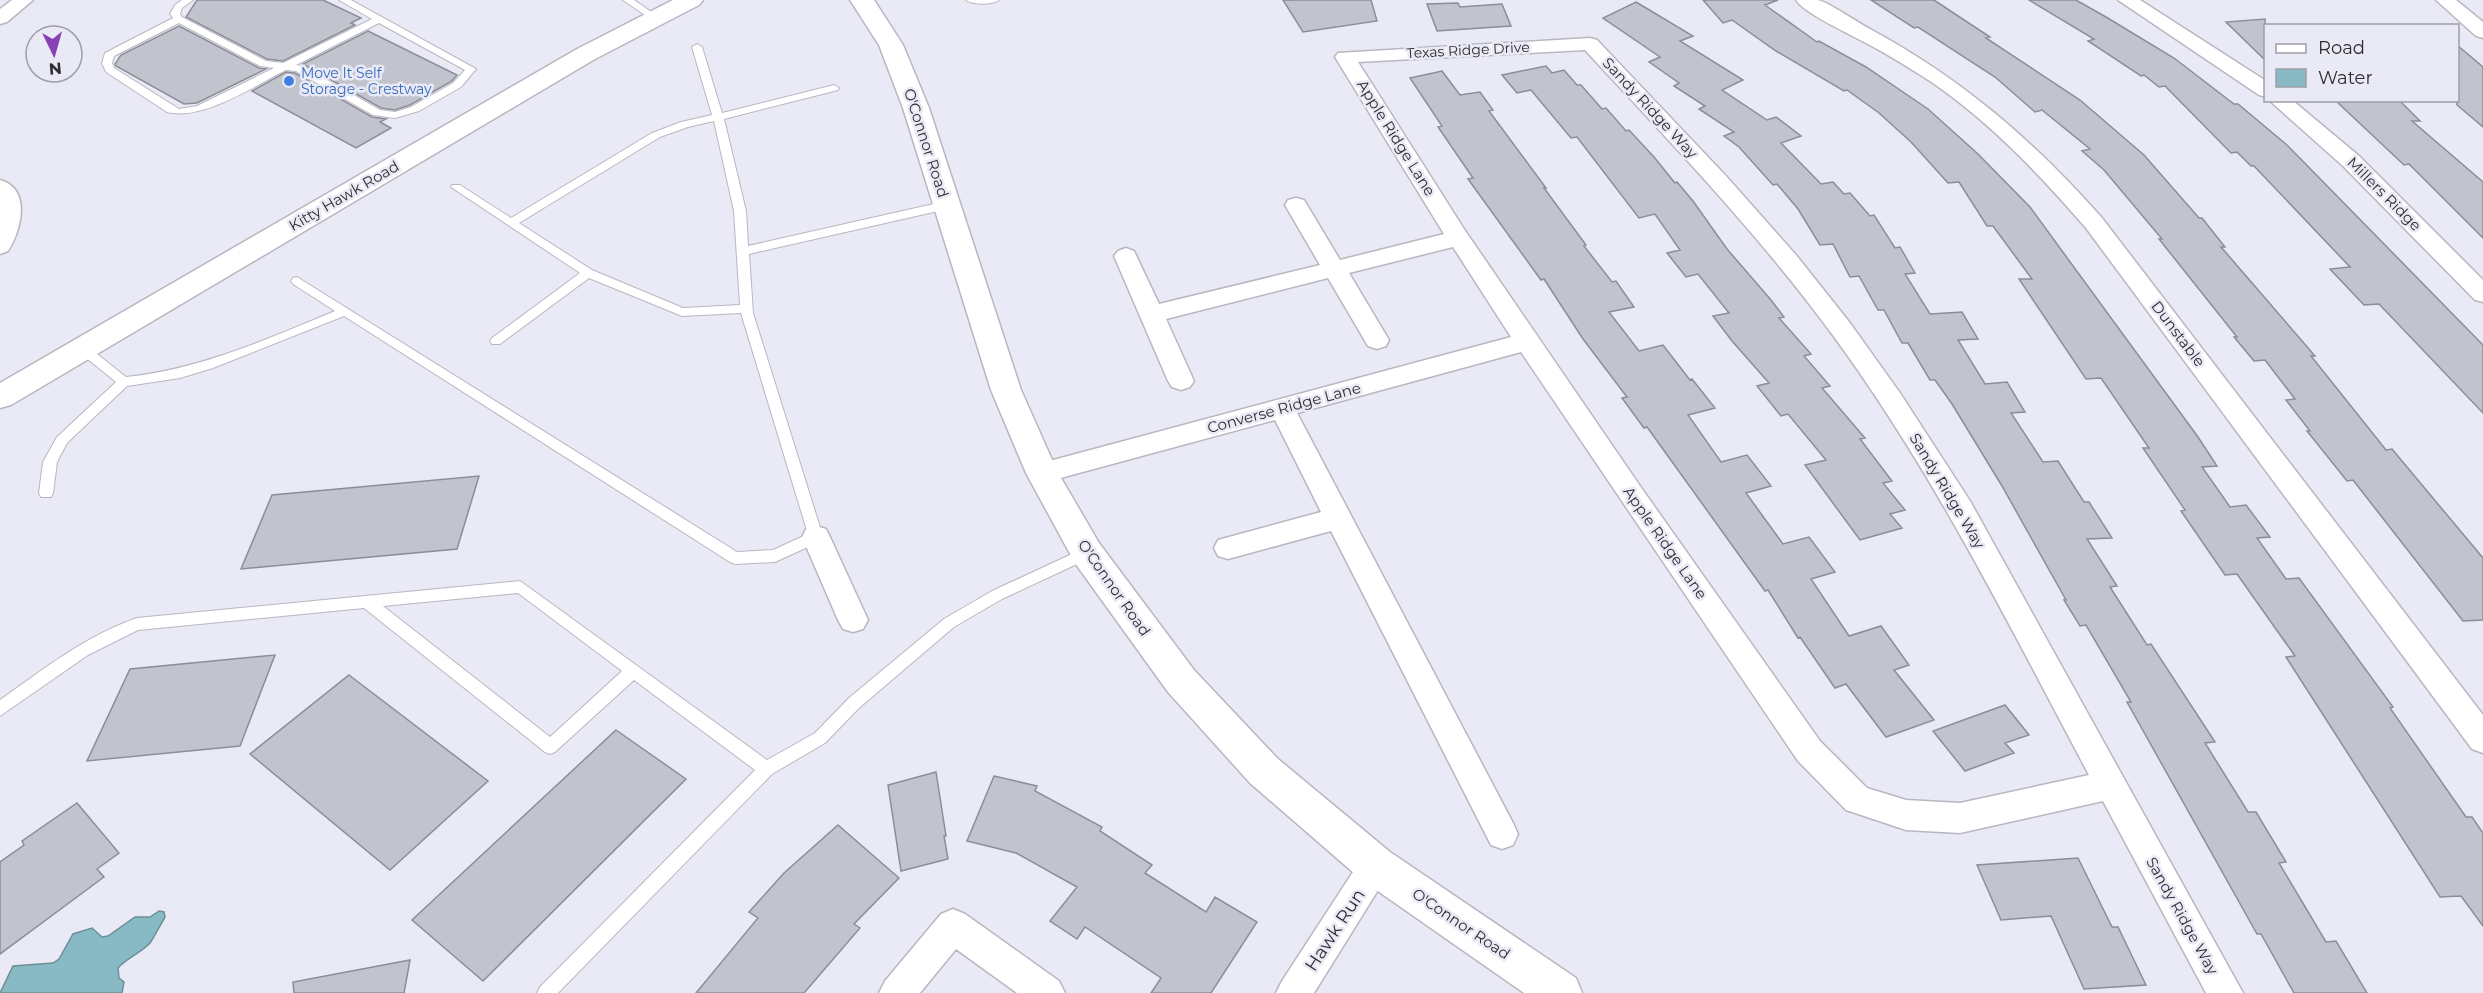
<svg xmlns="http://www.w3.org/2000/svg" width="2483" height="993" font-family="Montserrat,sans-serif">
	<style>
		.water { fill: #87bac4; stroke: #6c9098; stroke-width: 1.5 }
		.building { fill: #c1c3cd; stroke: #8c8d97; stroke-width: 1.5 }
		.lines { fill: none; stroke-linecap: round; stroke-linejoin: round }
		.lane-casing { stroke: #b6b7c1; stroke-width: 2 }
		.street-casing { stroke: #b6b7c1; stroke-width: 3 }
		.secondary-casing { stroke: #b6b7c1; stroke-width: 3 }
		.lane { fill: #fff; fill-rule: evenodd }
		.street { fill: #fff; fill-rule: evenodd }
		.secondary { fill: #fff; fill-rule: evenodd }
		.shop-dot { fill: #3f7fe0; stroke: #e9eaf5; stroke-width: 2 }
		.labels { text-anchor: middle; stroke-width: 5; stroke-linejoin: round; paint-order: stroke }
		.far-street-label { font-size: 14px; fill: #2d2d31; stroke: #e9eaf5 }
		.far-shop-label { font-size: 14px; fill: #366cbe; stroke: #e9eaf5; text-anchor: start }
		.street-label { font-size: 15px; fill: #2d2d31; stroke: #e9eaf5 }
		.near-street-label { font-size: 18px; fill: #2d2d31; stroke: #e9eaf5 }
	</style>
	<rect width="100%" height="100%" fill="#e9eaf5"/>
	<!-- water -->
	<path class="water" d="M159 911 164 912 165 917C162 922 153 939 150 943 141 953 128 957 118 968L119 978 124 982 122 993H0L13 966 53 963 59 959 73 934 92 928 102 937 108 936 135 917H150Z"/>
	<!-- building -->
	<path class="building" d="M197 0H323L361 18 351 23 355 25 283 61 267 59 186 17Z
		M1283 0H1371L1377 21 1303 32Z
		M1703 0H1778L1765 5 1817 42 1819 41 1866 67 1928 109 1978 154 2030 207 2198 437 2217 466 2202 467 2230 507 2246 505 2270 537 2257 538 2286 579 2299 578 2393 707 2390 708 2466 817H2472L2483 833V926L2461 896 2440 897 2286 657 2295 656 2237 574 2225 575 2181 511 2185 510 2143 448H2149L2101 378 2086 379 2019 279H2032L1993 226H1987L1959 182 1948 183 1911 142 1879 113 1847 90 1844 91 1776 51 1732 20 1723 23Z
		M1871 0H1934L1990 37 1986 38 2080 100 2144 155 2199 218H2202L2225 247H2221L2315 356H2311L2386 450 2392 449 2483 558V620L2463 621 2353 480 2347 481 2307 431H2310L2286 400 2295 399 2265 360 2254 361 2234 337H2237L2159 239H2162L2104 170 2082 151 2090 149 2042 110 2035 112 1995 77 1918 27 1914 28Z
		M2029 0H2076L2106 17 2174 58 2234 104H2238L2287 145 2483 345V413L2379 304 2364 305 2330 269 2350 267 2254 166H2251L2237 152 2231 153 2165 86 2159 87 2144 75 2141 76 2088 41 2094 39Z
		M1636 2 1693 36 1680 41 1743 80 1722 90 1767 120 1776 117 1801 136 1781 143 1821 184 1833 182 1844 194 1850 193 1870 216 1874 215 1895 248 1900 247 1915 273 1905 274 1930 314 1962 312 1978 339 1958 340 1985 384 2007 382 2025 412 2011 413 2043 462 2058 461 2084 502H2089L2112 538 2087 539 2117 586 2110 587 2147 645 2151 644 2215 742 2205 743 2248 812H2256L2286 862 2279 863 2326 942 2336 941 2367 993H2294L2261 934H2257L2127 702H2131L2086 625 2080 626 2064 600H2066L2002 486 1952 404 1935 380H1930L1908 343H1902L1884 310H1878L1859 276 1850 277 1833 244 1820 245 1798 209 1777 184 1773 185 1739 147 1724 136 1734 132 1699 109 1705 106 1674 86 1679 83 1649 62 1660 57 1603 18Z
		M1458 3 1460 7 1502 4 1511 26 1437 31 1427 4Z
		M2265 19V60L2226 22Z
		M179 26 259 68 266 69 197 103 184 104 116 66 115 64 121 55Z
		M368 31 457 75 452 81 410 105 395 110 381 108 303 64Z
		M2457 45 2483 67V127L2457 105Z
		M1546 66 1552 73 1564 70 1577 85H1581L1602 109 1606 108 1626 131 1629 130 1654 157 1675 183 1677 182 1693 201 1727 249 1771 300 1784 317 1779 318 1811 354 1804 356 1830 386 1822 388 1865 438 1860 439 1892 481 1883 483 1905 510 1890 514 1902 528 1860 540 1805 465 1826 460 1788 414 1781 416 1757 386 1769 383 1732 341 1713 316 1729 313 1698 274 1686 277 1667 253 1680 250 1655 214 1639 218 1577 137 1571 138 1531 90 1517 93 1502 75Z
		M1442 71 1460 95 1480 92 1493 110 1489 111 1546 188H1544L1586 245 1584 246 1612 282 1616 281 1634 307 1609 312 1639 351 1663 345 1690 380 1692 379 1715 408 1688 415 1721 462 1747 455 1771 486 1746 493 1783 544 1809 537 1835 572 1811 579 1849 636 1881 626 1909 665 1894 670 1934 720 1886 737 1846 684 1835 688 1800 637 1798 638 1768 590 1765 591 1647 427 1644 428 1622 398 1627 397 1583 339 1544 279 1541 280 1468 179 1473 178 1438 127 1442 126 1410 78Z
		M286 72 295 73 372 117 386 119 380 122 391 128 356 148 252 91Z
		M2335 100H2399L2420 121H2412L2483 182V238L2409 164 2404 165Z
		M479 476 457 549 241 569 272 495Z
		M275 655 240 746 87 761 130 669Z
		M349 675 488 781 390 870 250 754Z
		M2005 705 2029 735 2005 743 2014 753 1965 771 1933 731Z
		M616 730 686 779 483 981 412 920Z
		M936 772 946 836H944L948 859 901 871 888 785Z
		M994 776 1037 786 1035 791 1102 827 1100 831 1152 865 1145 873 1206 912 1215 897 1257 922 1211 993H1151L1161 978 1085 927 1077 939 1050 921 1077 887 1016 853 967 841Z
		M77 803 119 853 97 869 104 877 0 954V862L24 845 22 841Z
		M838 825 899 878 854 924 860 928 804 993H696L758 918 749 912 784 873Z
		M2078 858 2112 927H2118L2146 985 2084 989 2051 916 2001 920 1977 865Z
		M410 960 404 993H294L293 982Z"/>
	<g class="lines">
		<defs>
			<path id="lane" d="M182 0H193L182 8 180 14 182 17 266 61 283 63 372 19 339 0H351L476 69 461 87 419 111 395 118 373 115 296 71 286 70C254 86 203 121 167 112L106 72 102 63 105 53 173 18 170 14 175 5ZM179 23 260 66 274 68 197 106 179 109 114 68 112 63 114 56ZM379 23 465 70 453 83 411 107 395 112 380 110 303 66 296 65Z
				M623 0H634L660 18 652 20Z
				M966 0H999C992 5 973 5 966 0Z
				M697 44 702 47 722 113 834 85 839 88 838 90 724 119 746 211 748 246 947 201 953 205 947 209 749 254 753 313 823 537 821 541 775 562 735 564 730 562 344 316 213 368 180 378 127 386 67 443 57 462 53 493 51 497H41L39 493 43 462 57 437 116 382 79 352 77 349 79 346H87L126 377C201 369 267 339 335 311L293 284 291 281 293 278 297 277 737 552 773 550 808 534 741 313 682 316 589 278 500 344H492L490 341 492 338 580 273 451 187 452 185H460L511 218 652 133 681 122 712 115 692 47ZM714 121 734 211 740 305 683 308 592 270 519 223 660 137 688 127Z
				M1087 547 1092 549 1094 553 1092 557 1002 599 954 627 859 708 825 743 772 774 558 993H537L540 987 755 770 634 680 555 752 550 754 545 752 364 608 138 630 88 655 0 716V700C44 669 85 636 137 618L520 581 767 760 815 733 849 698 944 619 992 591ZM518 593 622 671 550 737 383 606Z"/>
			<path id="street" d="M12 0H33L7 22 0 24V9Z
				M1796 0C1802 0 1812 0 1818 0 1830 3 1858 23 1870 29 1962 79 2033 140 2102 218L2483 715V753L2472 749 2086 228C2040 175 1991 123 1933 83 1911 69 1889 55 1866 43 1850 34 1805 14 1796 0Z
				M2118 0H2140L2266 81V97L2259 95Z
				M2436 0H2456L2483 22V38L2476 36Z
				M1590 38 1597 40 1726 176 1796 255 1850 323 1900 393 1970 501 2243 993H2206L2103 801 1960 833 1906 830 1846 810 1798 761 1521 352 1297 413 1513 823 1518 834 1513 845 1502 849 1491 845 1331 531 1228 559 1218 556 1214 548 1218 540 1321 512 1275 420 1042 483 1033 480 1029 473 1033 466 1042 463 1511 337 1453 247 1349 273 1389 340 1386 346 1377 349 1368 346 1328 278 1166 319 1194 381 1190 387 1181 390 1172 387 1168 381 1114 256 1118 251 1126 248 1134 251 1159 304 1320 265 1285 205 1288 200 1296 198 1304 200 1340 260 1444 234 1335 57 1338 53ZM1585 50C1670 142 1757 232 1832 334 1933 471 2009 625 2089 775L1960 803 1906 800 1867 788 1820 741 1640 486 1464 229 1358 62Z
				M2269 100H2292L2359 156 2483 280V302L2475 300 2343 166Z
				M0 180C32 189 21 231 8 251L0 254Z
				M816 526 826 529 830 537 868 620 863 629 853 632 843 629 838 620 802 537 806 529Z
				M1376 850 1388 855 1393 866 1314 993H1276L1282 981 1364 855Z
				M953 909 965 914 1059 981 1065 993H1017L956 949 920 993H879L885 981 941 914Z"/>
			<path id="secondary" d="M673 0H703L699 5 595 59 11 405 0 408V383L577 49Z
				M850 0H874L903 45 929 108 1021 390 1057 471 1099 543 1194 670 1278 759 1390 852 1576 978 1582 993H1524L1362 880 1250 783 1168 692 1075 563 1026 473 991 390 903 108 879 45Z"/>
		</defs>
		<!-- lane casing -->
		<use href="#lane" class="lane-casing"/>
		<!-- street casing -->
		<use href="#street" class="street-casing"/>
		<!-- secondary casing -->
		<use href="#secondary" class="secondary-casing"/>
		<!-- lane -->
		<use href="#lane" class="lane"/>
		<!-- street -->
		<use href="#street" class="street"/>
		<!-- secondary -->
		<use href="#secondary" class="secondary"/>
	</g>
	<!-- markers -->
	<circle class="shop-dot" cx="289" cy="81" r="6"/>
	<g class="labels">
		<!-- far-street labels -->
		<g class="far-street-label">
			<text transform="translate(1468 50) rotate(-3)" y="5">Texas Ridge Drive</text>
		</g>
		<!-- far-shop labels -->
		<g class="far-shop-label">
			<text x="301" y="78">Move It Self<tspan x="301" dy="16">Storage - Crestway</tspan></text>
		</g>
		<!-- street labels -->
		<g class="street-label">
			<text transform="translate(1650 108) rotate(47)" y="5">Sandy Ridge Way</text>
			<text transform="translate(1396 138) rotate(58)" y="5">Apple Ridge Lane</text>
			<text transform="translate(926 143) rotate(72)" y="5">O'Connor Road</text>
			<text transform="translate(2384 194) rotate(45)" y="5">Millers Ridge</text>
			<text transform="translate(344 196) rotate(-30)" y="5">Kitty Hawk Road</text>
			<text transform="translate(2178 334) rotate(53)" y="5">Dunstable</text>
			<text transform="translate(1284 408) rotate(-15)" y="5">Converse Ridge Lane</text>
			<text transform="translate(1947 491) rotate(59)" y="5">Sandy Ridge Way</text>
			<text transform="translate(1665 543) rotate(55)" y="5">Apple Ridge Lane</text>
			<text transform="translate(1114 588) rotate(55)" y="5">O'Connor Road</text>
			<text transform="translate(2182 916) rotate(61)" y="5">Sandy Ridge Way</text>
			<text transform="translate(1461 924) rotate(34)" y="5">O'Connor Road</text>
		</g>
		<!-- near-street labels -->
		<g class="near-street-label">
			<text transform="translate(1335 930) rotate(-57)" y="6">Hawk Run</text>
		</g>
	</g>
	<!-- legend -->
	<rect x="2264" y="24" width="195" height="78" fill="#e9eaf5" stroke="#9e9ea7" stroke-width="1.5"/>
	<rect x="2276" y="44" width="30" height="9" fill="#ffffff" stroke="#9e9ea7" stroke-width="1.5"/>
	<text x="2318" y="54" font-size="18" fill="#2d2d31">Road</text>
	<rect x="2276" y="69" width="30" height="18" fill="#87bac4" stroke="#9e9ea7" stroke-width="1.5"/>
	<text x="2318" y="84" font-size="18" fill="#2d2d31">Water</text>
	<!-- north arrow -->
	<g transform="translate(54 54) rotate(175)"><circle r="28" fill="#e9eaf5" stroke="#9e9ea7" stroke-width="1.5"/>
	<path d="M0-4.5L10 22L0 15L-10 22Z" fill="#8741b4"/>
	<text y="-9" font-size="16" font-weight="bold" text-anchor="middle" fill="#2d2d31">N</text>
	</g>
</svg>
